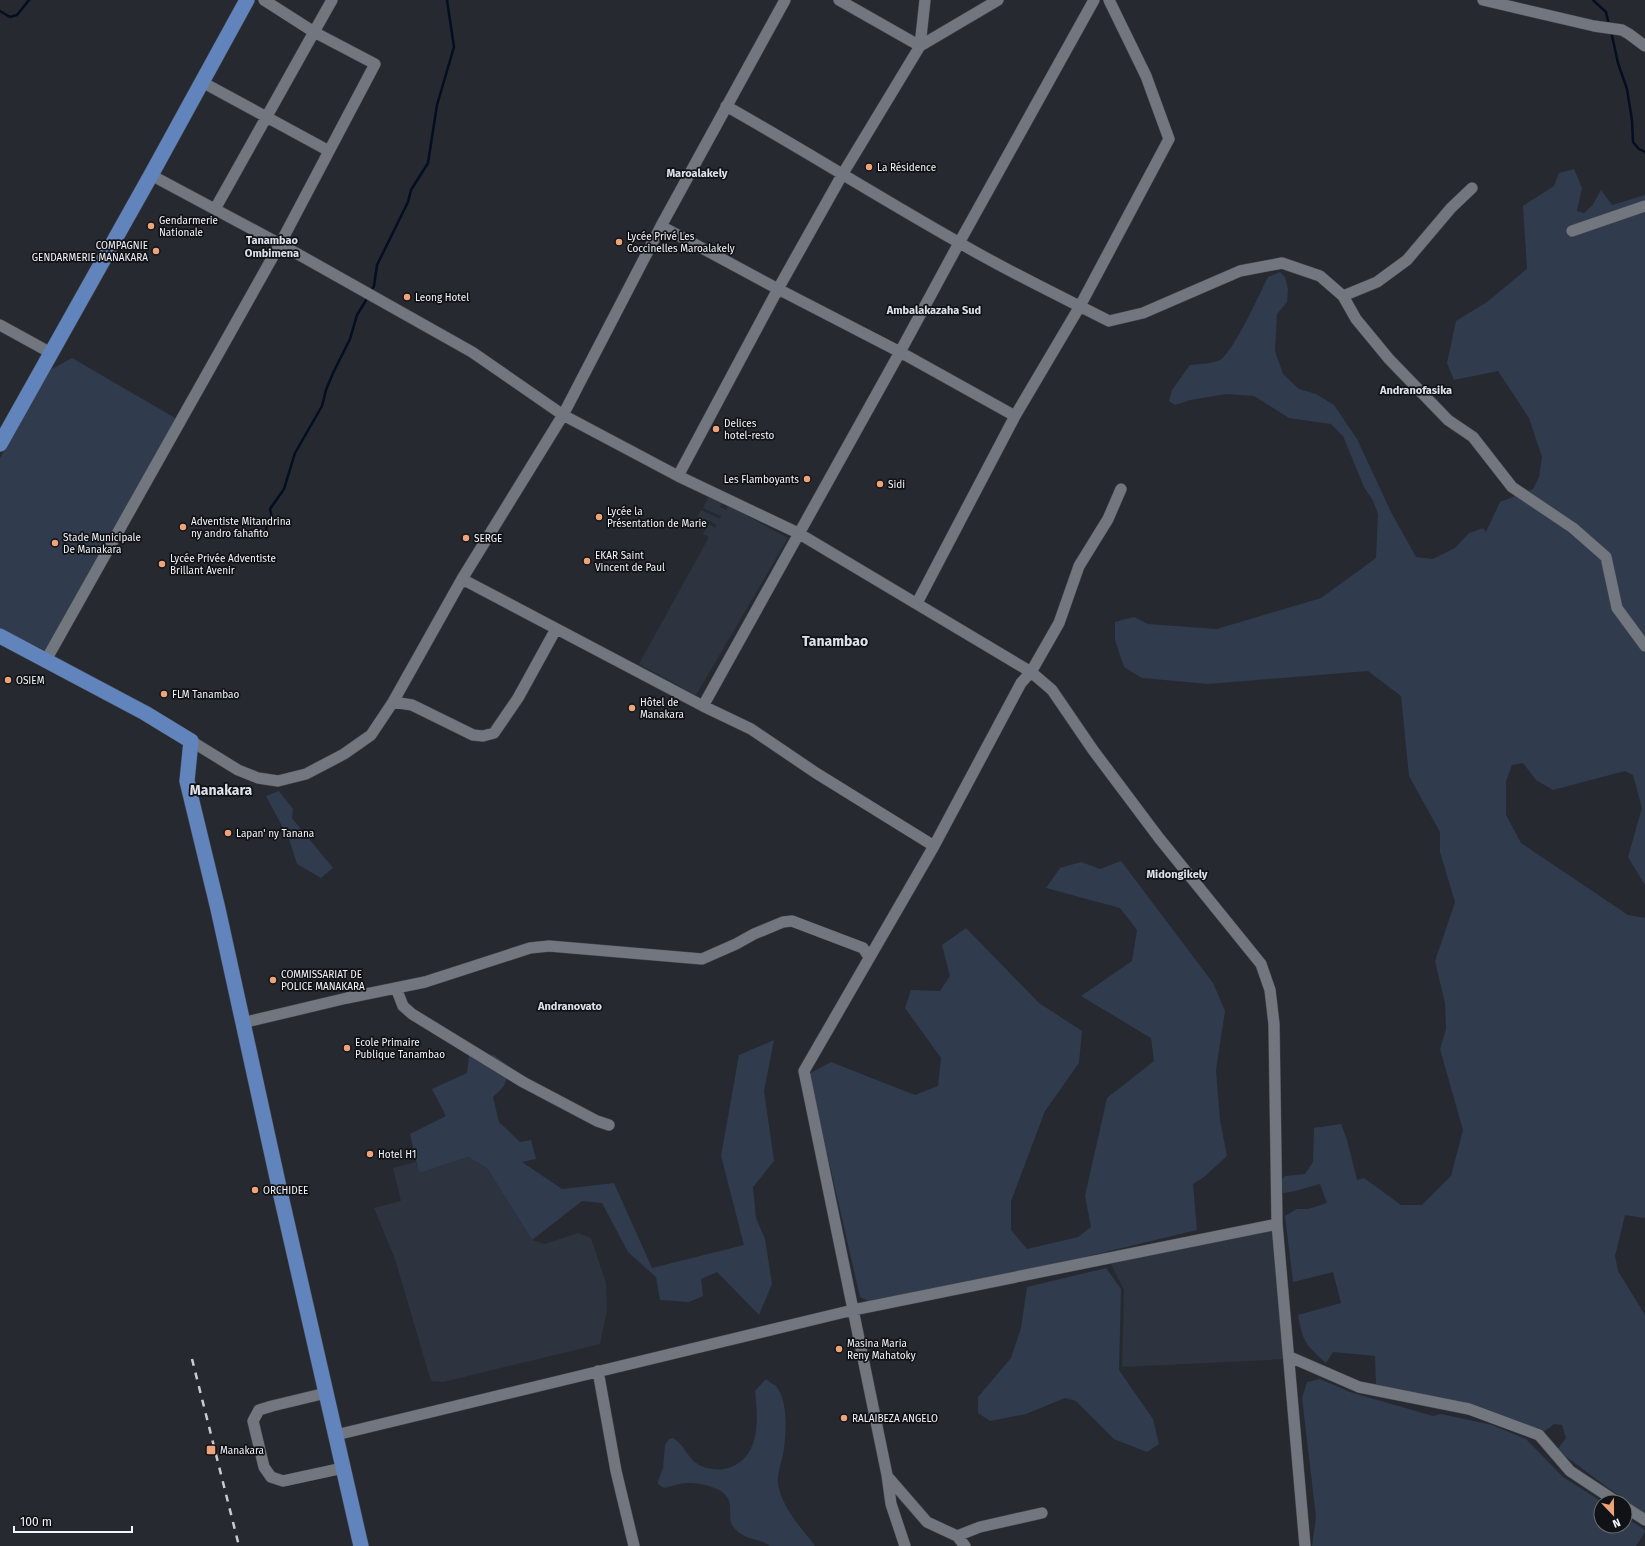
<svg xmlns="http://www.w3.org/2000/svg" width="1645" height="1546" font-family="'Fira Sans',sans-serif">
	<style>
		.built { fill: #2d343f }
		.green { fill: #303b4e }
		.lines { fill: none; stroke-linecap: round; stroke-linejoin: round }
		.stream { stroke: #040e22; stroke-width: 2.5 }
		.minor-casing { stroke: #45484e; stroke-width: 12 }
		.major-casing { stroke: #45484e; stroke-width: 16 }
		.minor { stroke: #72767e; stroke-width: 11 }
		.major { stroke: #6284bd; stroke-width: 15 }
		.rail { stroke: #c8cbd0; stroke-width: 2.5; stroke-dasharray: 7 7; stroke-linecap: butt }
		.poi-dot { fill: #efa378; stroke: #111215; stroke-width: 1.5 }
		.labels { text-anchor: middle; stroke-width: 3.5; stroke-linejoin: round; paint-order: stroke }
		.poi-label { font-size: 10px; fill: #f2f5f9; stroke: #111215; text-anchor: start }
		.neighbourhood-label { font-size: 11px; font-weight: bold; fill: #dce1ea; stroke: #111215 }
		.district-label { font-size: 14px; font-weight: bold; fill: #dce1ea; stroke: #111215 }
	</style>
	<rect width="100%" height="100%" fill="#262a30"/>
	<!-- built -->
	<path class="built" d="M710 494 723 501 720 507 726 510 729 506 788 538 696 695 639 664 709 537 703 534 709 524 715 528 716 525 709 520 707 523 697 517 701 510 720 519 721 516 703 508Z
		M468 1157 487 1168 532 1240 545 1244 578 1233 591 1238 606 1283 607 1310 600 1344 443 1382 431 1381 395 1259 374 1208 401 1201 393 1168 416 1162 419 1173Z
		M1272 1228 1285 1359 1122 1367 1124 1290 1111 1264Z"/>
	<!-- green -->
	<path class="green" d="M1574 169 1582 188 1577 211 1584 213 1592 206 1601 190 1612 205 1645 195V885L1628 857 1642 808 1633 775 1625 771 1553 790 1536 780 1523 763 1512 765 1506 781V815L1521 843 1628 915 1645 918V1217L1644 1218 1625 1215 1615 1256 1618 1271 1645 1315V1515L1557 1450 1566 1438 1562 1425 1554 1424 1542 1433 1376 1386 1375 1356 1333 1352 1326 1363C1306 1345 1303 1343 1298 1315L1341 1303 1333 1272 1293 1282 1285 1216 1297 1209H1308L1327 1203 1320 1184 1295 1191 1283 1193 1282 1180 1285 1176 1305 1174 1313 1162 1314 1128 1341 1124 1347 1140 1357 1180 1364 1178 1401 1205H1422L1451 1176 1463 1130 1440 1049 1446 1029 1445 1003 1435 961 1455 902 1440 852V832L1409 776 1401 696 1368 671 1208 684 1142 678 1124 667 1115 640V622L1134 617 1148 624 1217 629 1321 598 1376 558 1378 514 1373 501 1364 487 1343 436 1331 424 1289 418 1254 396 1226 394 1190 400 1175 405 1169 401 1172 390 1190 365C1199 364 1212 364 1220 360 1233 353 1260 293 1268 277L1280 272 1285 277 1288 289 1287 302 1277 314 1275 351 1283 374 1299 389 1316 394 1334 405 1357 439 1391 512 1416 557 1433 559 1455 548 1469 533 1483 528 1486 532 1500 502 1533 489 1539 477 1542 457 1529 418 1498 371 1454 380 1447 363 1456 321 1487 302 1527 269 1523 206 1554 186 1559 173Z
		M72 358 182 422 46 651 0 628V458L50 370Z
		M279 791 293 809 292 818 333 868 321 878 297 864 289 839 266 796Z
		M1121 861 1213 983 1225 1011 1216 1070 1220 1120 1227 1156 1204 1177 1193 1184 1197 1230 1030 1270 871 1302 860 1297 809 1074 831 1062 915 1095 938 1086 941 1058 905 1008 911 990 940 991 950 976 942 945 966 928 1039 1003 1082 1031 1079 1063 1045 1111 1011 1201V1230L1027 1249 1078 1237 1091 1227 1085 1196 1107 1098 1154 1061 1151 1038 1081 996 1132 961 1137 930 1120 908 1046 888 1060 868 1081 862 1100 869Z
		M774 1040 764 1091 774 1161 753 1187 756 1218 765 1239 772 1284 759 1315 717 1272 701 1279 703 1296 689 1302 660 1300 656 1277 628 1252 602 1203 582 1201 532 1240 487 1168 468 1157 419 1173 410 1134 446 1116 432 1089 467 1073 469 1056 494 1055 510 1067 504 1086 493 1097 499 1122 520 1142 531 1140 536 1159 522 1162 562 1189 614 1183 652 1268 744 1245 721 1156 739 1055Z
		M1106 1268 1121 1289 1119 1370 1153 1419 1159 1444 1147 1452 1114 1439 1076 1401 1065 1398 1026 1414 990 1421 978 1413V1397L1011 1358 1021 1328 1027 1287Z
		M766 1379C769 1382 773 1384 776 1386 789 1401 786 1438 783 1455 781 1464 777 1474 778 1483 781 1507 801 1527 815 1546H770C760 1538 746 1541 735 1529 728 1521 731 1515 730 1505 729 1488 702 1483 688 1483 680 1483 672 1486 664 1488L658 1484V1481L663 1468 665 1445 669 1439 673 1438C685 1445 687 1459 701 1466 711 1470 721 1471 731 1467 761 1455 758 1418 755 1391Z
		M1320 1379 1350 1392 1433 1416 1441 1414 1492 1425 1526 1439 1563 1477 1602 1502 1601 1526H1625V1517L1645 1530V1532L1636 1546H1312L1316 1517 1302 1398 1307 1382Z"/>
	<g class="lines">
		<!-- stream -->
		<path class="stream" d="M1593 0 1606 12 1609 25
			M0 11 10 17 17 15 29 0
			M1611 31 1618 63 1627 89 1632 120 1633 142 1639 149 1645 152
			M370 292 374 286 377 265 408 202 411 190 428 163 437 105 454 47 447 0
			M268 537 266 528 272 518 270 509 284 489 295 453 322 406 326 390 333 373 350 339 357 315 368 297"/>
		<defs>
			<path id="minor" d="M839 0 920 46 998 0
				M1483 0 1594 26 1622 30 1629 34 1645 46
				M202 82 329 151
				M726 106C804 150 880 198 958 242 1007 271 1058 295 1109 321L1143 313 1240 271 1282 263 1320 276 1343 296 1356 319 1389 359 1448 420 1473 437 1512 487 1573 528 1606 557 1617 608 1645 646
				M151 175 280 244 472 352 563 415 678 476 798 533 1031 672 1021 683 934 846 816 773 751 729 703 706 462 579
				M215 209 314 32 264 0
				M661 226 778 289 900 352 1015 416
				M1572 231 1645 206
				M1343 296 1377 282 1407 260 1451 208 1472 188
				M0 325 51 353
				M678 476 778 289 842 175 920 46 925 0
				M917 603 1015 416 1080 306 1169 139 1146 76 1109 0
				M46 660 280 244 375 64 314 32 332 0
				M393 702 412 705 473 735 483 736 494 733 518 698 556 629
				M703 706 900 352 959 243 1094 0
				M191 741 238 770 258 778 278 781 306 774 344 754 371 735 393 702 462 579 563 415 661 226 785 0
				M396 988 403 1006 412 1014 523 1082 597 1121 609 1125
				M242 1023 347 998 425 982 530 948 549 946 702 959 736 944 754 934 783 922 792 921 863 948 869 957
				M1277 1224 1305 1546
				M1290 1357 1359 1387 1469 1409 1539 1435 1570 1471 1617 1502
				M598 1371 616 1471 634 1546
				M326 1393 272 1406 259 1410 253 1421 264 1467 271 1477 283 1481 343 1468
				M336 1435 853 1310 1277 1224 1274 1024 1270 990 1261 964 1159 838 1093 750 1052 690 1031 672 1059 623 1079 566 1108 519 1121 489
				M888 1477 927 1522 957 1536 965 1546
				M1625 1507 1645 1520
				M957 1536 980 1527 1042 1513
				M905 1546 891 1504 887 1475 804 1071 934 846"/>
			<path id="major" d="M0 444 151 175 247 0
				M0 636 145 713 191 741 187 781 218 909 281 1196 361 1546"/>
		</defs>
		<!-- minor casing -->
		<use href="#minor" class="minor-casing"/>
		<!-- major casing -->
		<use href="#major" class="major-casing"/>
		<!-- minor -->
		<use href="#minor" class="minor"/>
		<!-- major -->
		<use href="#major" class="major"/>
		<!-- rail -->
		<path class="rail" d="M192 1359 239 1546"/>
	</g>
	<!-- markers -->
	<g class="poi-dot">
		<circle cx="869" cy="167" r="4"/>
		<circle cx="151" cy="226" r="4"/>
		<circle cx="619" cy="242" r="4"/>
		<circle cx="156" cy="251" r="4"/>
		<circle cx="407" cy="297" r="4"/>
		<circle cx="716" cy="429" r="4"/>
		<circle cx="807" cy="479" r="4"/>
		<circle cx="880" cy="484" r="4"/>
		<circle cx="599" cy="517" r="4"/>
		<circle cx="183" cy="527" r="4"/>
		<circle cx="466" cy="538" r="4"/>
		<circle cx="55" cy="543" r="4"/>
		<circle cx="587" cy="561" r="4"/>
		<circle cx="162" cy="564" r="4"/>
		<circle cx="8" cy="680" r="4"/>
		<circle cx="164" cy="694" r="4"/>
		<circle cx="632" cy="708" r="4"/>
		<circle cx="228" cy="833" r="4"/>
		<circle cx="273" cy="980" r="4"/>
		<circle cx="347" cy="1048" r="4"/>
		<circle cx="370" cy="1154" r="4"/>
		<circle cx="255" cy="1190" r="4"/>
		<circle cx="839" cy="1349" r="4"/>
		<circle cx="844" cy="1418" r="4"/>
		<rect x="206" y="1445" width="10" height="10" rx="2"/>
	</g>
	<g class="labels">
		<!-- poi labels -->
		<g class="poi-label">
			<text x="877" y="171">La Résidence</text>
			<text x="159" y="224">Gendarmerie<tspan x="159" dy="12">Nationale</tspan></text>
			<text x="627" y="240">Lycée Privé Les<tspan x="627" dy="12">Coccinelles Maroalakely</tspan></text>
			<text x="148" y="249" text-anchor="end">COMPAGNIE<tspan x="148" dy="12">GENDARMERIE MANAKARA</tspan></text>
			<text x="415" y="301">Leong Hotel</text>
			<text x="724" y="427">Delices<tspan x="724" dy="12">hotel-resto</tspan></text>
			<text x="799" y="483" text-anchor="end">Les Flamboyants</text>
			<text x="888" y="488">Sidi</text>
			<text x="607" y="515">Lycée la<tspan x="607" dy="12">Présentation de Marie</tspan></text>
			<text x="191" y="525">Adventiste Mitandrina<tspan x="191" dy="12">ny andro fahafito</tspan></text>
			<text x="63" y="541">Stade Municipale<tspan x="63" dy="12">De Manakara</tspan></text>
			<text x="474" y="542">SERGE</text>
			<text x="595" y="559">EKAR Saint<tspan x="595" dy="12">Vincent de Paul</tspan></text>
			<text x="170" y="562">Lycée Privée Adventiste<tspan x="170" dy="12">Brillant Avenir</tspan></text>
			<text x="16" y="684">OSIEM</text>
			<text x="172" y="698">FLM Tanambao</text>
			<text x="640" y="706">Hôtel de<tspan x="640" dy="12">Manakara</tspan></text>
			<text x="236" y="837">Lapan' ny Tanana</text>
			<text x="281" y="978">COMMISSARIAT DE<tspan x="281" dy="12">POLICE MANAKARA</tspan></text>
			<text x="355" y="1046">Ecole Primaire<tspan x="355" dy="12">Publique Tanambao</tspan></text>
			<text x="378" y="1158">Hotel H1</text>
			<text x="263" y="1194">ORCHIDEE</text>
			<text x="847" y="1347">Masina Maria<tspan x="847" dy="12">Reny Mahatoky</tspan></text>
			<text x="852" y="1422">RALAIBEZA ANGELO</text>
			<text x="220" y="1454">Manakara</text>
		</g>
		<!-- neighbourhood labels -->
		<g class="neighbourhood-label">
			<text x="697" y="177">Maroalakely</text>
			<text x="272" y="244">Tanambao<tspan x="272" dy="13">Ombimena</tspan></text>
			<text x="934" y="314">Ambalakazaha Sud</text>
			<text x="1416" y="394">Andranofasika</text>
			<text x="1177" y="878">Midongikely</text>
			<text x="570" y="1010">Andranovato</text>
		</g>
		<!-- district labels -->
		<g class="district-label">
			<text x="835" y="646">Tanambao</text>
			<text x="221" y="795">Manakara</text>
		</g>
	</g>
	<!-- north arrow -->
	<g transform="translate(1613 1514) rotate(158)"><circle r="19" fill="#111215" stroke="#6b6d70"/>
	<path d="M0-3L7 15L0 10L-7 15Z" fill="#efa378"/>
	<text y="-6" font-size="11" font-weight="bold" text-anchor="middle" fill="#f2f5f9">N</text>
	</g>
	<!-- scale -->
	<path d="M14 1526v6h118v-6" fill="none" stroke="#f2f5f9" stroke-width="2"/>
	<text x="20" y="1526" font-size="12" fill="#f2f5f9" stroke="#111215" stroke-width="3" paint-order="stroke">100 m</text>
</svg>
